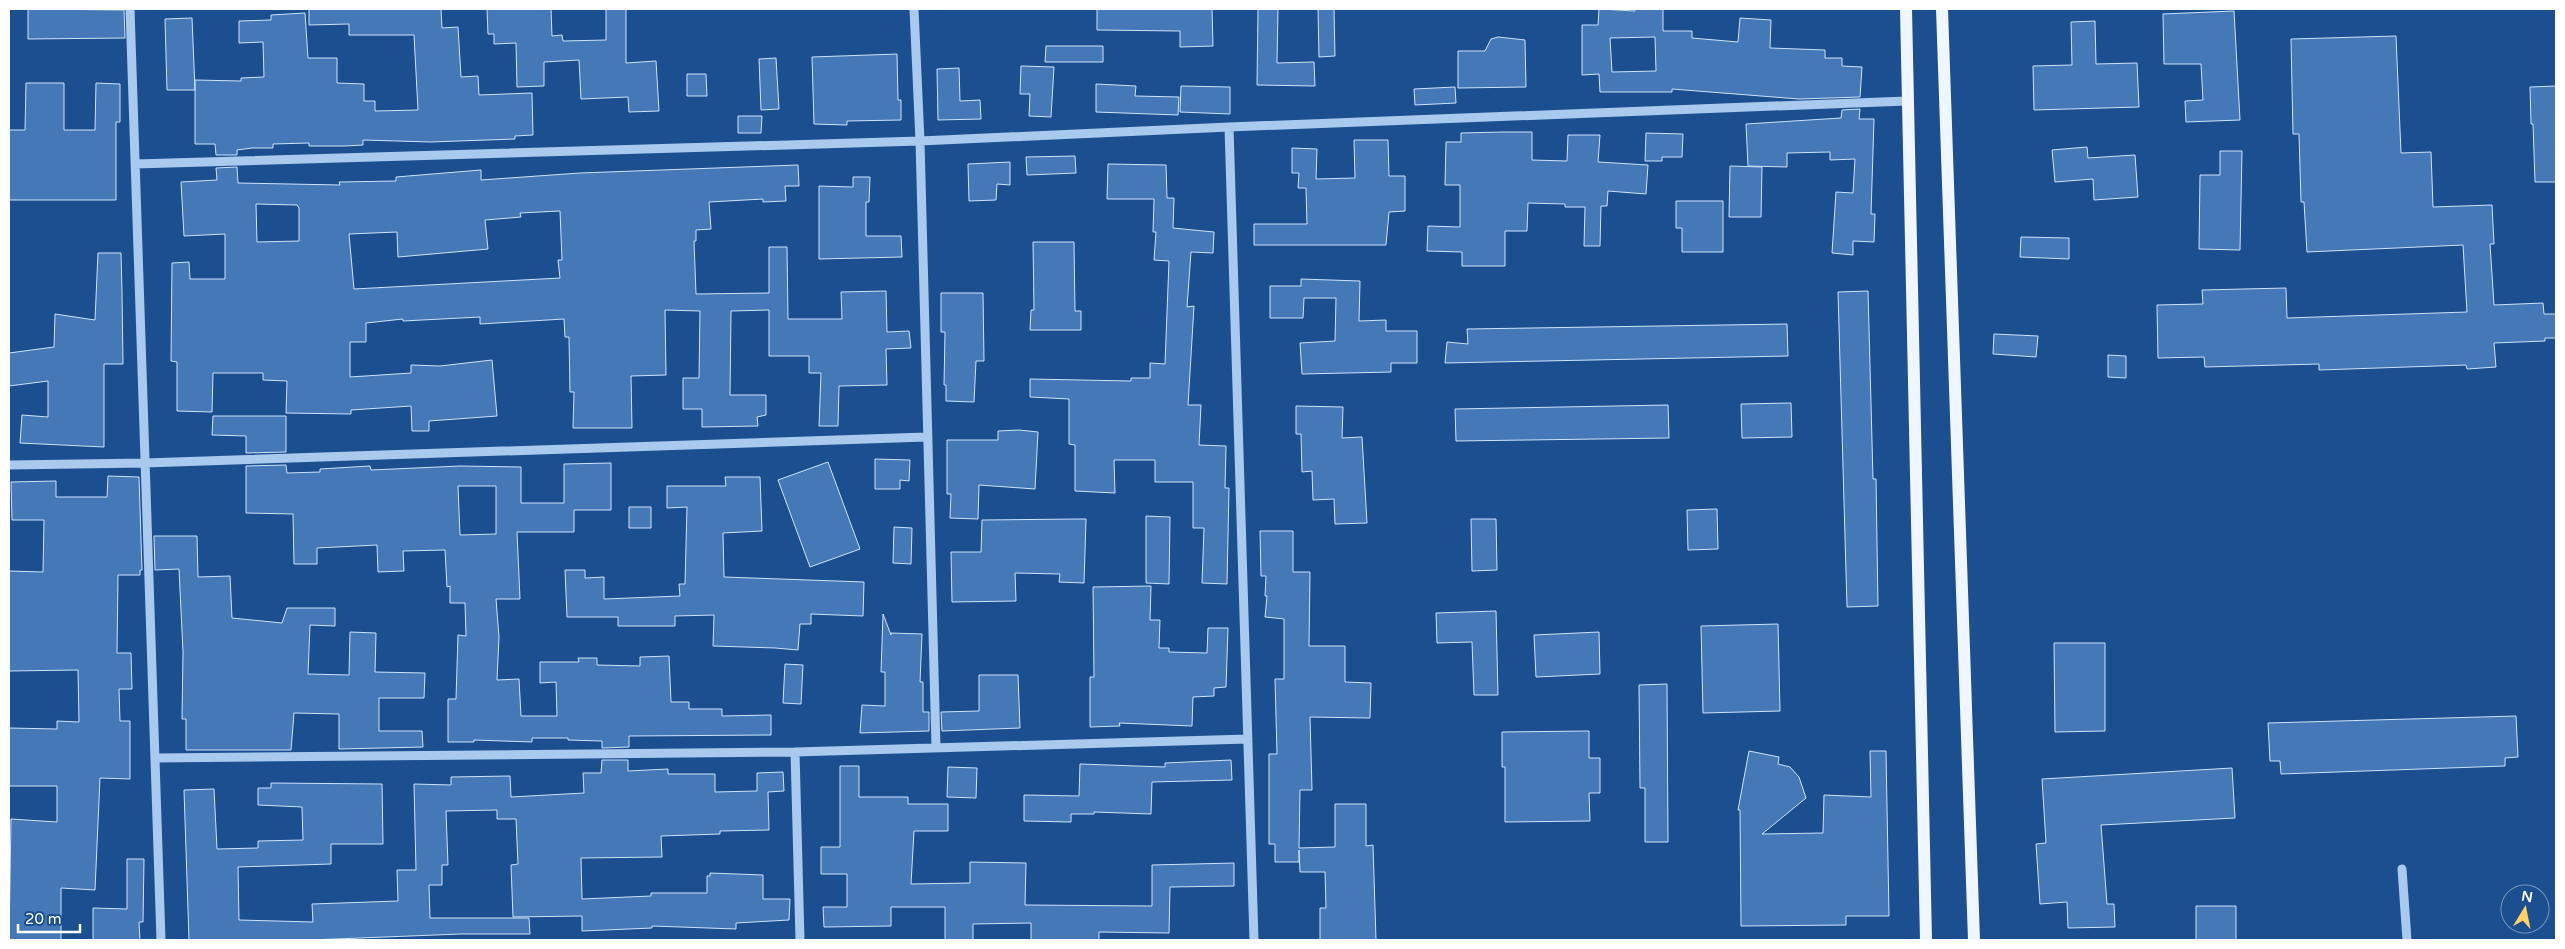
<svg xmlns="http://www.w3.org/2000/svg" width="2565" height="949" font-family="'Varela Round',sans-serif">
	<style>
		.building { fill: #4478b7; stroke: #cfe3fa; fill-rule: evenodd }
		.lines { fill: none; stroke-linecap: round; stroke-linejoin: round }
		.minor { stroke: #a9c9ee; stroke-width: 9 }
		.major { stroke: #f0f6ff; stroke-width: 12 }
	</style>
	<rect width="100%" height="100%" fill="#1b4f8f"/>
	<!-- building -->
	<path class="building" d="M28 9 124 10 125 38 28 39Z
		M309 9H441L442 28 458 27 461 77 478 76 479 95 532 93 533 135 515 136V139L430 142 363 140V145L345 146H309V143L273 144V148H252L237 150V155H216L215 144H195V80L241 81V78L264 77 263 42 239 43V21L271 20V15L305 13 308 58H337V83L364 84V101H375V111L418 110 414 35H349V24L309 25Z
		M487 9H551L552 36 562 35 563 41 606 40V9H626V63L656 61 659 111 629 112 628 97 581 99 579 60 544 62V86L517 87 516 43 494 44V34H488Z
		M1097 9H1212L1213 46 1180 47V31L1097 30Z
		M1258 9H1278L1277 63 1314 62 1315 86 1257 85Z
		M1318 9H1334L1335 56 1319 57Z
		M1599 9 1635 11V9H1663V31H1692V38L1738 42 1740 18 1771 20 1770 48 1825 50V58H1842V66L1862 67 1860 97 1799 99 1672 89V92H1600L1599 74 1582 75V25H1598ZM1655 37 1656 71 1612 72 1610 38Z
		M2234 11 2240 120 2186 122 2185 101 2203 100 2201 64H2164L2163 14Z
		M192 18 195 90H167L165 19Z
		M2095 21 2096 64 2137 63 2139 107 2034 110 2033 66 2072 65 2071 22Z
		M2396 36 2401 153 2431 152 2433 207 2492 205 2494 244H2490L2494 305 2543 303 2544 314H2556V338H2545V341L2494 343 2496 367 2467 369 2466 365 2319 370V364L2205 367 2204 357 2158 358 2157 305 2203 304 2202 290 2286 288 2287 318 2467 312 2463 245 2307 252 2304 202H2301L2299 134H2293L2291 39Z
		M1498 37 1525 40 1526 87 1458 88V51H1485L1491 39Z
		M1046 46H1103V62H1045Z
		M897 54 898 100H901V120L847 121V125L814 124 812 57Z
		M776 58 779 109 761 110 759 59Z
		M1021 66 1054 67 1051 117 1029 116 1030 94H1020Z
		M959 68 960 101 980 100 981 119 938 120 937 69Z
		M687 74H706L707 96H687Z
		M26 83H64V130H95L96 83 120 84V122H116V200H9V130H25Z
		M1096 84 1136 86 1135 96 1179 97 1178 115 1096 112Z
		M1181 86 1230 87V114L1180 112Z
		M2556 86V182H2535L2533 124H2531L2530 87Z
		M1455 87 1456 103 1415 105 1414 89Z
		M1860 109 1859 119H1874L1871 214H1875L1874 242 1853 241V255L1832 253 1836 192 1853 193 1855 159 1830 160V152L1787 153V167L1748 166 1746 124 1841 118 1842 110Z
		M738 116H762L761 133H738Z
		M1503 132H1532V160L1567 161 1568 135H1600L1598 162 1648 165 1646 194 1608 191 1607 206H1601L1600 246H1584L1585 207H1565V204L1528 203 1527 231H1505V266H1462V252L1427 251 1428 226 1460 227V185H1445L1446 142H1461V133Z
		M1646 133 1683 134 1682 157H1662V161H1645Z
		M1354 140H1388L1389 176H1405V211L1389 212 1386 245H1254V224H1307L1306 188H1298L1299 173H1292V148L1317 149 1316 179 1355 178Z
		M2087 147 2088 158 2135 155 2138 197 2094 200 2093 179 2055 182 2052 150Z
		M2220 151H2242L2240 250 2199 249 2200 175H2220Z
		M1075 156 1076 173 1027 175 1026 157Z
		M1010 162V185L997 184 996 200 969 201 968 164Z
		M1108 164 1166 165 1167 198H1174L1173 228 1214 232 1213 253 1191 252 1187 307 1194 306 1188 405H1201L1199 445 1226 446 1225 488H1229L1227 584 1202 583 1204 528H1193V482H1155V460H1114L1115 493 1075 491V445L1069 444V399L1030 397V379L1131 381V378H1150V363L1165 364 1169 261 1154 260 1156 232H1153L1154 199H1107Z
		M798 165 799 186H785L786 201 763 202V199L709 202 711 229 696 230V241H694L696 294 769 293V247H787L788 319H842L841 292 886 291 887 332 909 331 911 348 886 349 887 385 839 386 838 426H819L821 373H809V356H769V310L731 311 730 395H766V415L757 417 758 426 702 427V409H683V378H699L700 311 665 310 666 375 631 376 632 428H573L574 392H570L569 337H565L564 319 480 324V317L403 321V319L366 323V342H350V377L411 373V365L440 366 492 360 497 416 429 421V431H412L411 406 351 410V414L286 413 287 381 263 380V373H213L212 412 177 411V362L171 361 172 263 189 262 190 279H225V234L184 236 181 182 217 180 216 168 237 167 238 183 340 185 339 182 396 181V177L481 170V180L580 173ZM256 204 297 205 299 208V241L257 242ZM560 211 562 260H558L560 278 354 289 349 234 397 232 398 257 488 249 485 220 521 217 520 213Z
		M1730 166 1762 167 1761 217H1729Z
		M853 177H870L869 202H866V236H901L902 257 819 259V186L853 187Z
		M1676 201H1723V252H1682V228H1676Z
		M2021 237 2069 238V259L2020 257Z
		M1033 242H1074L1075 311H1081V330H1030L1031 310H1034Z
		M98 253H121L122 292 123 364H104V447L20 443 22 415 48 417V381L9 386V353L54 347 55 314 95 320Z
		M1301 279 1360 281 1359 321 1386 320V331H1417V363H1391V372L1302 374 1300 343 1335 341 1336 298H1304L1303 318H1270V286H1301Z
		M1868 291 1873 479H1876L1878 606 1847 607 1838 292Z
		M941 293H983L984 361H976L974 402 946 401V385H944L945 332H941Z
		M1787 324 1788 356 1445 363 1447 342 1468 344 1467 329Z
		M1994 334 2038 336 2036 357 1993 354Z
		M2108 355 2126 356V378L2108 377Z
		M1791 403 1792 437 1742 438 1741 404Z
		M1668 405 1669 438 1456 441 1455 409Z
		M1296 406 1343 407 1342 438 1362 437 1367 523 1335 524 1334 499 1313 500 1312 471 1302 472 1301 434H1296Z
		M213 416H286V452L246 453V436L212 435Z
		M1019 430 1038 432 1035 489 979 485 978 519 950 518 951 494H947V440H998V431Z
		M875 459 910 460 909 481 900 480V489H875Z
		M828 462 860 549 810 567 778 480Z
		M611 463V510H574V532H517L520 599H496L499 637 497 680 519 679 521 716H557L556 682 540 683V662H579L578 658H597V665L640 666V657L669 656 671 702H689V709H722V716L771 715V735L629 736V747L602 748V741L568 740V738H532V742L474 740V742H448V699H456L458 635 466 636 465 603H450V586L447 587 445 550 403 551 404 571 378 572 377 545 317 548V564H294L293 514 246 513V466L286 465 287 473 320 472V469L370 466 371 470 460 466 521 467V503H564V464ZM458 486H496V534L460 535Z
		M108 476 139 477 142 570H140V575H118L117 653H131L132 689H119L120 721H130V779L100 778 95 890 61 888V940H9L11 819 57 822V786H9V728L57 729V721L79 722 78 670 9 671V571L43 572 44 520H12L11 482 56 481V497H107Z
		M725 477H760L762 531 723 533 724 577 864 582 863 616 811 614V624H800L798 650 775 648 713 646 714 615 675 616V626H618V617H567L565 570H585V578L604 577V599L680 596 679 584H685L687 507 667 508V486H726Z
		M629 507H651V528H629Z
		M1717 509 1718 549 1688 550 1687 510Z
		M1146 516 1170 517 1169 584 1146 583Z
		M1078 519H1086L1084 583 1059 582 1060 574 1015 573 1016 601 952 602 951 552H981L982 520Z
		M1471 519H1496L1497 570 1472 571Z
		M894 527 912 528 911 564 893 563Z
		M1260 531H1293V572H1310L1309 646H1345V682L1371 683 1370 718 1310 717 1312 790H1300L1299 848 1335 847V804H1366V846L1373 845 1376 940H1320V908H1326L1325 872H1300L1299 850V862H1275V844H1269V754H1277L1275 679H1284V619L1265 617 1267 596H1265L1266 576H1261Z
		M154 536H197L198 577 230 576 232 618 282 623 287 608H335V626L310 625 308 674 349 675 350 632 376 633 375 672 425 673 424 698H379V731H422L423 747 339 749V714L294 713 291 750H186V719H182L183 652 179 569 155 570Z
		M1151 586 1150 620H1160L1159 648H1169V652L1207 653 1208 628H1228L1226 687 1214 688V696L1193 697 1192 726 1119 723 1120 726 1090 727V677H1094L1093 587Z
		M1496 611 1498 695H1474L1472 642 1437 643 1436 613Z
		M883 614 891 635V633L922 634 920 682H923V712H929V731L860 733 862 705 885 706V672H881Z
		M1778 624 1780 711 1703 713 1701 626Z
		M1599 632 1600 674 1536 677 1534 635Z
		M2054 643H2105V731L2055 732Z
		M785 664 803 665 801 704 783 703Z
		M979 675H1018L1020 728 942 731 941 712 979 711Z
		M1667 684 1668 842H1645V788H1640L1639 685Z
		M2516 716 2518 757 2505 758V766L2281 774 2280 761H2270L2268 723Z
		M1589 731V758H1600V793H1589L1590 821 1505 822V767H1502V732Z
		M1749 751 1779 757 1778 764 1790 767 1799 777 1806 798 1762 834 1823 833 1824 795 1871 797 1870 751H1886L1889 916H1846V925L1741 926 1740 810H1738Z
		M602 760H628V771L668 769V774H715V792L757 791V773L783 772 784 791 768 792 769 830 720 831V834L661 836 662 857 581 858 582 899 651 896V893H707V876H710V873L763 875V899H790L789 920 736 923V929L652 926V928L582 931V916L513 917 511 865 518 864 516 819H497V810L446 811 448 865H442V885H429L430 918H529L530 934H460L310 940H189L184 790 214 789 217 849 258 848V841L303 840 302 807 258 805V788H271V783L382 784 383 844H331V864L238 867 239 920 313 922 312 904 398 901 397 870H416L414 784 451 785V777L510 776 511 797 584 793 583 773H601Z
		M1231 760 1232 780 1152 782 1151 814 1094 812V814H1071V822L1024 821V795L1079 796 1080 764 1165 767V763Z
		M840 766H859V797H908V804H948V831H914L911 884 970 883V862L1026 863 1025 905 1152 906V865L1234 863V886L1170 887 1169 933 1099 932V940H1031V923L973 924V940H945V907H891V926L824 927 823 907H847V874H821V847H840Z
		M948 767 977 768 976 798 947 797Z
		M2232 768 2235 818 2101 825 2107 904H2114L2115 927 2068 928 2067 902 2040 904 2036 844 2046 843 2042 779Z
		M127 859H144L143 922H139L140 940H93V908L127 909Z
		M2196 906H2236V940H2196Z"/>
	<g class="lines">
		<!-- minor -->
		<path class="minor" d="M130 9 161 940
			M914 9 920 141 936 747
			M1229 127 1254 940
			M135 164 920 141 1229 127 1907 101
			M9 465 145 463 926 437
			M795 752 800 940
			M155 758 795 752 1248 739
			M2402 869 2407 940"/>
		<!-- major -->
		<path class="major" d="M1906 9 1926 940
			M1942 9 1974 940"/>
	</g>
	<!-- border -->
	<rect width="2565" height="949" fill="none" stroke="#ffffff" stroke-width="20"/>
	<!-- north arrow -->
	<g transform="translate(2525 909) rotate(10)"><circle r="24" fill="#1b4f8f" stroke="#7695bc"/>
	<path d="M0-4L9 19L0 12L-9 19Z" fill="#ffd166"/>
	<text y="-8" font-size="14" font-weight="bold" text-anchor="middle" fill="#ffffff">N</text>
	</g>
	<!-- scale -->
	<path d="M18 924v8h62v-8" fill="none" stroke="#ffffff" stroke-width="2.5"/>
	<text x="25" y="924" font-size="15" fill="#ffffff" stroke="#1b4f8f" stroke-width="4" paint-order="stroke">20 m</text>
</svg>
